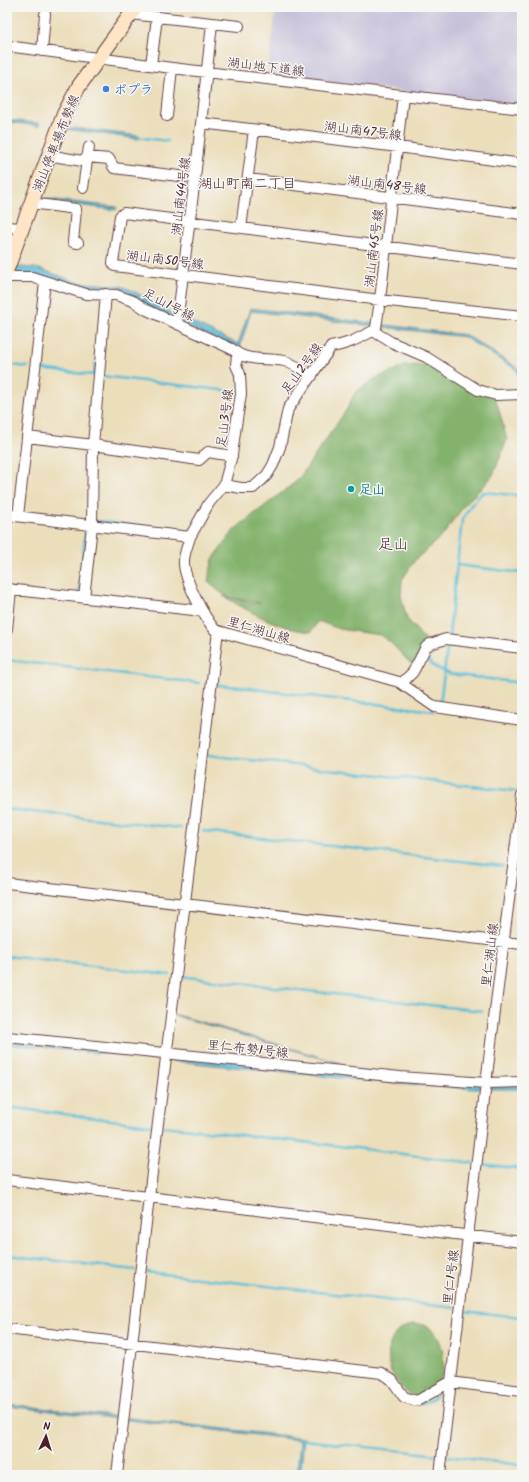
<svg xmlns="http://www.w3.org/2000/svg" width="529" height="1482" font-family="Kalam,'Klee One',sans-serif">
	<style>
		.industrial { fill: #c6c0d9 }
		.forest { fill: #83b26c; stroke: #66684c }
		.water { fill: #57bcd6; stroke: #506e80 }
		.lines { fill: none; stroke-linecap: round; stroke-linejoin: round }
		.stream { stroke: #57bcd6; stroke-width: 2.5 }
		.minor-casing { stroke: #623c41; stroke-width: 12 }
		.secondary-casing { stroke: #623c41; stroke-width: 16 }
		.minor { stroke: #fff; stroke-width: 10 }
		.secondary { stroke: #fde5c5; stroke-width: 14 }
		.shop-dot { fill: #3f7fe0; stroke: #f6f6f2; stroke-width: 1.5 }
		.culture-dot { fill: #0f9aa8; stroke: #f6f6f2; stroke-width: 1.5 }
		.labels { text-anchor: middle; stroke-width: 3; stroke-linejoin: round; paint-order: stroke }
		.street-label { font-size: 13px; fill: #4a1f2b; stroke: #f6f6f2 }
		.shop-label { font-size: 13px; font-weight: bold; fill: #366cbe; stroke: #f6f6f2; text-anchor: start }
		.culture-label { font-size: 13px; font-weight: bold; fill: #0d838f; stroke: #f6f6f2; text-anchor: start }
		.neighbourhood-label { font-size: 14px; fill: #4a1f2b; stroke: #f6f6f2 }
		.quarter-label { font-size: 15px; fill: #4a1f2b; stroke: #f6f6f2 }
	</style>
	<rect width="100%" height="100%" fill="#f6f6f2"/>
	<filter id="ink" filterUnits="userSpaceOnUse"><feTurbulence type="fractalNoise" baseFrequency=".025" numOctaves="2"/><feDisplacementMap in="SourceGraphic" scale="8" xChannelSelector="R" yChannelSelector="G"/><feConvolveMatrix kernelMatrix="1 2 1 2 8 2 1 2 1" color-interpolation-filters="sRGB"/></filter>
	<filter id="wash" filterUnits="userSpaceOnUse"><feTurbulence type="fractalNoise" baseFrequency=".012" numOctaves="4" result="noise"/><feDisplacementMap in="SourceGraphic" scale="16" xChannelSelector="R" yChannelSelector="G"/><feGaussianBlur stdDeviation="0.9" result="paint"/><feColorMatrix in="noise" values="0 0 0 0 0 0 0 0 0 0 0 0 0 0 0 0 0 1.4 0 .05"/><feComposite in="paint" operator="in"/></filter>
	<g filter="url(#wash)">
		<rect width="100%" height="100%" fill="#ebdebb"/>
		<!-- industrial -->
		<path class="industrial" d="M276 7H522V105L268 75Z"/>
		<!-- forest -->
		<path class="forest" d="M432 364 495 399 498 406 507 440 493 475 483 487 466 503 443 535 415 560 402 580 401 596 407 619 427 642 413 666 391 643 380 635 339 629 318 621 311 632C279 629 250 612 223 596L252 603H260C249 599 233 600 223 594 217 591 213 585 208 581L213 559 235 529 298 480 347 409 355 393 374 379 404 366Z
			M412 1324C416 1324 421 1324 424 1325 444 1332 448 1366 439 1382 437 1386 432 1390 427 1392 425 1393 422 1396 419 1396 408 1398 397 1382 392 1374 386 1361 387 1337 401 1329 404 1327 409 1326 412 1324Z"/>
		<!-- water -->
		<path class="water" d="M7 120 39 123V126L7 122Z
			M66 127 140 136 139 139 65 129Z
			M38 198 117 207 116 210 38 200Z
			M21 267 34 268 43 270 76 282 121 286 134 291 159 307 238 344 250 308 466 335 519 369 522 382V391L517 370 464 337 251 311 239 350 155 310 133 295 121 291 90 290 7 274V268Z
			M174 1014 341 1063V1064L173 1015Z
			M7 1041 522 1086V1089H474L372 1081 7 1044Z
			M7 1404 304 1438 300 1475H297L300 1440 7 1406Z"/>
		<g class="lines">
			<!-- stream -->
			<path class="stream" d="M136 137 168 141
				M12 365 28 367
				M39 369 94 375
				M94 375 95 364
				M101 376 238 392
				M31 443 44 444
				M96 521 187 531
				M457 565 522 573
				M79 594 86 527
				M451 635H449L462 520 471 505 483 492 522 496
				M426 656 429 662 435 667 450 674 522 683
				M7 660 199 683
				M215 685 242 687 269 691 434 711
				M440 704 448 642
				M208 755 515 791
				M7 809 181 828
				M203 831 503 866
				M519 868H522
				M7 956 170 975
				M179 976 482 1011
				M7 1107 150 1125
				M163 1126 356 1148 473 1163
				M480 1164 522 1169
				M7 1255 135 1270
				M146 1272 455 1308
				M463 1311 522 1317
				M419 1404 429 1401 437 1395
				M304 1440 438 1455
				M446 1456 522 1465"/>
		</g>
	</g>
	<g filter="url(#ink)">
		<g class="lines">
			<defs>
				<path id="minor" d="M130 14 239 26
					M7 46 172 68 522 109
					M42 51 45 14
					M151 65 157 17
					M167 116 172 68
					M201 123 398 147 522 164
					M48 155 82 161 87 157 109 159 114 168 195 178
					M248 179 522 214
					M83 188 89 147
					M31 203 76 209 73 242 78 243
					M7 227 21 228
					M241 228 254 130
					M522 264 124 213 120 216 113 263 115 266 380 300 522 316
					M7 277H32L86 294 116 295 133 301 147 310 232 349C248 363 265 357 284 361 293 363 303 371 312 376
					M177 323 195 178 212 24
					M373 331 376 328 380 300 403 95
					M27 437 93 445 199 460 208 452 232 456
					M224 485 241 488H253L267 475 273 465 280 447 288 409 331 347C349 344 357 339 373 331L391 342 426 357 478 390 496 395 522 394
					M224 485 232 455 235 432 241 394 240 374 236 365 237 353
					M7 515 190 537C188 545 183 555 184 564 185 581 204 617 215 630L399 682 435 707 522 720
					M18 516 45 282
					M190 537 209 503 224 485
					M7 589 202 611
					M84 598 92 526 93 445 106 294
					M7 629 11 589
					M402 683 413 672 426 647 430 644 446 639 522 648
					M7 883 522 944
					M7 1037 400 1077 486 1083 522 1082
					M7 1180 522 1242
					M7 1329 382 1373 392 1380 404 1397 417 1401 450 1382 522 1391
					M117 1475 149 1197 218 631
					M440 1475 486 1083 522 795"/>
				<path id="secondary" d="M7 269 64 114 79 86 136 7"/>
			</defs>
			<!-- minor casing -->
			<use href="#minor" class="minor-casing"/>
			<!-- secondary casing -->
			<use href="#secondary" class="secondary-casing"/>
			<!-- minor -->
			<use href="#minor" class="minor"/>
			<!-- secondary -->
			<use href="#secondary" class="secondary"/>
		</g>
	</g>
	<!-- markers -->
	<circle class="shop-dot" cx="106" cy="89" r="4"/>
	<circle class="culture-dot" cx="351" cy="489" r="4"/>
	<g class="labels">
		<!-- street labels -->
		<g class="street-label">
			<text transform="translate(266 66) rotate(7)" y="5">湖山地下道線</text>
			<text transform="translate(363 130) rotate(7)" y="5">湖山南47号線</text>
			<text transform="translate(55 143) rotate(-68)" y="5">湖山停車場布勢線</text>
			<text transform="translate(387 184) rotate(7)" y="5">湖山南48号線</text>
			<text transform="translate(180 196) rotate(-83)" y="5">湖山南44号線</text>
			<text transform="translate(373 248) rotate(-83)" y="5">湖山南45号線</text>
			<text transform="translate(165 259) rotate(7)" y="5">湖山南50号線</text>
			<text transform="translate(169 304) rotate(27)" y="5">足山1号線</text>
			<text transform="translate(301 368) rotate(-54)" y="5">足山2号線</text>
			<text transform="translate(224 418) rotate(-83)" y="5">足山3号線</text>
			<text transform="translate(259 629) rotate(16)" y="5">里仁湖山線</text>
			<text transform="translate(489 955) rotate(-83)" y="5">里仁湖山線</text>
			<text transform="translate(248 1048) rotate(6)" y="5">里仁布勢1号線</text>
			<text transform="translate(450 1277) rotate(-83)" y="5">里仁1号線</text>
		</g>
		<!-- shop labels -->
		<g class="shop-label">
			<text x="114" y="94">ポプラ</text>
		</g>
		<!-- culture labels -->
		<g class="culture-label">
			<text x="359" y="494">足山</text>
		</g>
		<!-- neighbourhood labels -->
		<g class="neighbourhood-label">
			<text x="247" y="188">湖山町南二丁目</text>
		</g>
		<!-- quarter labels -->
		<g class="quarter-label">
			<text x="393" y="549">足山</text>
		</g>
	</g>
	<!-- margin -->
	<rect width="529" height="1482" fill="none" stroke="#f6f6f2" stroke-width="24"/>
	<!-- north arrow -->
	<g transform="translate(46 1436) rotate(4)" stroke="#f6f6f2" stroke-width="3" paint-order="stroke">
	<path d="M0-3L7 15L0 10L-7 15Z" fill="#4a1f2b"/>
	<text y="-6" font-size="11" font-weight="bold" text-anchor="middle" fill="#4a1f2b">N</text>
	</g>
</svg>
